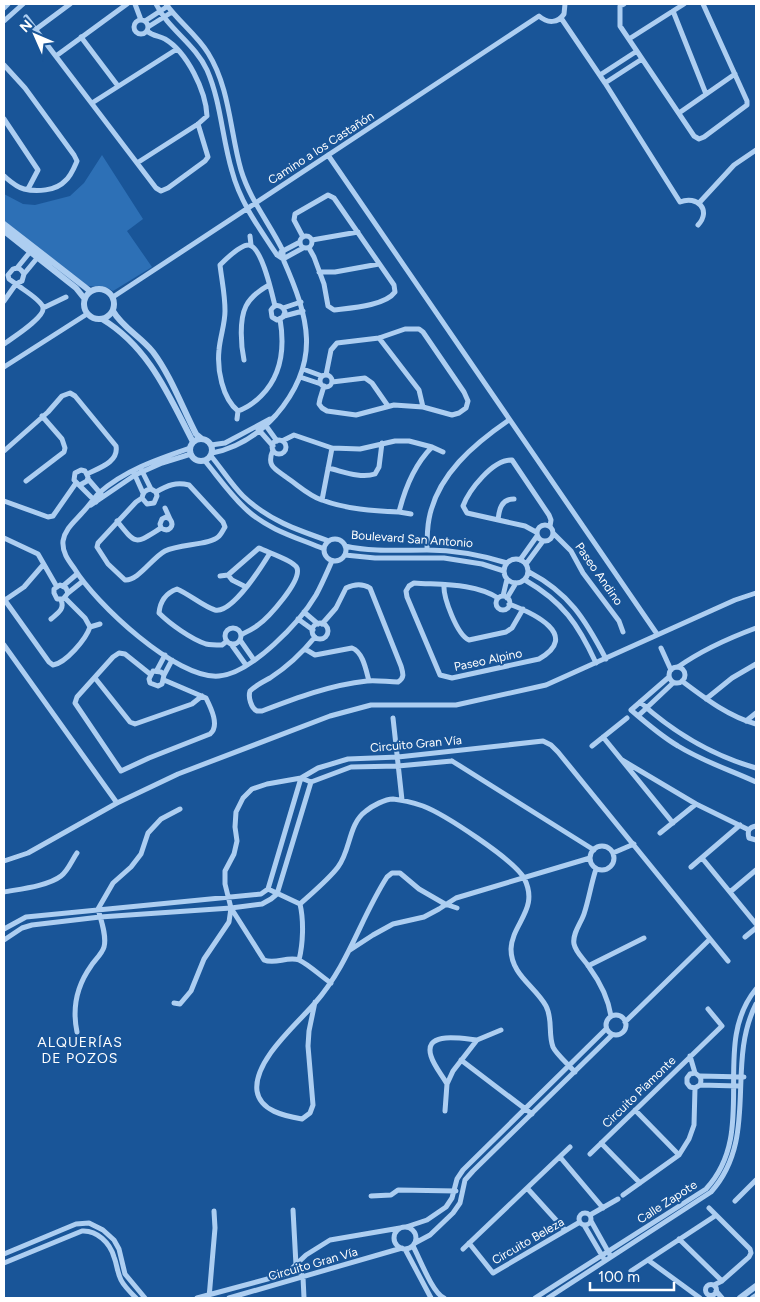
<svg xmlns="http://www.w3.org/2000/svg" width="760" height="1302" font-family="Figtree,sans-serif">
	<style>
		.green { fill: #2d70b6 }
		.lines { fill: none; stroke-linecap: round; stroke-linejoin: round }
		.minor { stroke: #adcef1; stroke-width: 5 }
		.tertiary { stroke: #adcef1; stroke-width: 6 }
		.labels { text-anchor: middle; stroke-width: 4; stroke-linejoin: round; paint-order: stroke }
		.street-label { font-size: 12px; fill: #fff; stroke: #195598 }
		.neighbourhood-label { font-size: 14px; letter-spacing: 1px; fill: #fff; stroke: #195598 }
	</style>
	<rect width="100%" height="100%" fill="#195598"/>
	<!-- green -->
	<path class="green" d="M102 155 143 219 127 231 152 267 113 291C101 283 96 289 86 285L4 221V194L23 204 35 205 70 196 84 183Z"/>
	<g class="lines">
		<!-- minor -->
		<path class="minor" d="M135 4 141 20
			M156 4C168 29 195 44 207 70 221 102 222 138 232 171 240 202 259 228 277 255L283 259C309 318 322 361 276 415 258 435 238 448 212 453
			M166 4C178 21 197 35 208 53 230 88 230 132 241 170 250 200 270 224 283 251V259
			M624 4 620 6V26L694 136 699 139 704 137 747 105V101L703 4
			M4 8 8 4
			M673 11 706 94
			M26 17 156 188 161 191 168 188 205 161 208 157 198 124
			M561 18 605 83 680 202C697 195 712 210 698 225
			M134 27a7 7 0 1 1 14 0a7 7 0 1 1-14 0Z
			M4 21 23 4
			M145 21 168 6
			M148 27 172 12
			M35 30 70 4
			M81 37 118 86
			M629 39 684 4
			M56 56 127 4
			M4 65 25 88 74 155 77 161C74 168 71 176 65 181 56 191 36 192 24 189 16 187 10 181 4 176
			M600 75 637 51
			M605 83 642 59
			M92 103 177 49
			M679 113 735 74
			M4 119 38 170 28 189
			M328 155 657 634
			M137 163 198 124 207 116C206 91 187 52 165 39 159 36 153 36 147 31
			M699 203 734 165 756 150
			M250 236 251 245
			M300 242a6 6 0 1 1 12 0a6 6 0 1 1-12 0Z
			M303 237 294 220 295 214 328 195 334 198 394 285 395 292C385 306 350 308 334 310L328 306 324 284 314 257 309 248
			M312 240 358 232
			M281 252 300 242
			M283 259 303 248
			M17 268 30 252
			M319 272H335L379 264
			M24 274C21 269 19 267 13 269L8 275 9 279 16 284 22 281 24 274 38 257
			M113 297 539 16C548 24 558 23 564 14L565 4
			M4 301 16 284C22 289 40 299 43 307 46 317 12 338 4 344
			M275 306C272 294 262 247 249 245 241 244 225 260 220 265 222 282 225 294 225 311 225 324 220 337 219 350 217 369 222 398 238 411 247 408 254 403 261 396 282 375 285 348 280 319
			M43 308 66 297
			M283 308 285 312 283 317 277 320 272 317 271 310C274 305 278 304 283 308L301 302
			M284 316 303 311
			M379 338 419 390 423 407
			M244 360C241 346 239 320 246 306 251 296 260 290 269 285
			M4 367 87 314
			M303 369 322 376
			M320 381a6 6 0 1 1 12 0a6 6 0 1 1-12 0Z
			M300 377 321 384
			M332 382 365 378 372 383 388 406
			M324 386 320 399 319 404 322 408 327 411 356 415 394 405 423 407 452 415 459 413 466 408 468 401 464 392 423 332 419 329H405L379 338 337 343 331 350 326 375
			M237 419 238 411
			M264 423 277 441
			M258 429 273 446
			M272 447a7 7 0 1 1 14 0a7 7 0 1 1-14 0Z
			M211 445 225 443 270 419
			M432 447 443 452
			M190 448C158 459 125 470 99 493 93 499 88 507 82 513 74 522 65 529 63 541 62 552 68 560 74 568 95 603 177 680 219 676 252 673 300 622 316 595 322 584 327 572 332 561
			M273 450C266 466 275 469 286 477 298 485 309 496 322 500 346 509 373 511 399 512 405 488 414 465 432 447L409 441H395L360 449 332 448 294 435 282 441
			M4 451 48 412 62 396 70 393 75 396 116 446C119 462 99 468 87 474
			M211 456C222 469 231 484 243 496 268 520 297 530 329 541
			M205 461C219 478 232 497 248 511 269 530 298 538 324 549
			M328 468C342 471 360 479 375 474L379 467 382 443
			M141 469 151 489 156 492 157 496 154 503 147 504 142 498C143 492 145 490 151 489
			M134 473 143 493
			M88 479 101 494
			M26 481 64 452 65 448 62 439 42 416
			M80 485 87 481 88 477 85 471 81 470 75 473 74 480 96 502
			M142 498 136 502 98 543 97 547 108 564 125 580C138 581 152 558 165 551 179 544 210 545 218 537 221 535 223 530 225 527L223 522 189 485C176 482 168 485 156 492
			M322 500 332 448
			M4 501 48 517 53 516 76 483
			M91 505 135 475 162 463 191 454
			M165 508 170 519
			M399 512 411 514
			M498 520C499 510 501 499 514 499
			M117 521C137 546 135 544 161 528 169 533 175 526 170 519L166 517 162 519 160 524 161 528
			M537 533a8 8 0 1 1 16 0a8 8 0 1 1-16 0Z
			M536 532 525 526 467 513 463 506C469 490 493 459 512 460L549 515 551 520 550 526
			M553 533 571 551 583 573 619 621 623 632
			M4 538 38 554 57 587
			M324 550a11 11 0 1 1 22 0a11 11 0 1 1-22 0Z
			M345 546C371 552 399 550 427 550 454 550 481 555 507 563
			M427 550C427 540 427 529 429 519 437 475 474 444 509 420
			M345 555 375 558H444L482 564 504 571
			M504 571a12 12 0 1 1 24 0a12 12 0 1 1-24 0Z
			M520 560 537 536
			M526 564 543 541
			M529 572C569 593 585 619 606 659
			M220 576 228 575
			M525 580C563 602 578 624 596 663
			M444 585C443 597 457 635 469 640L506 632 512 628 523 609
			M63 586 77 574
			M68 593 66 588 60 585 54 589V593L57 599H63L68 593 83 581
			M503 596 507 579
			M496 603a7 7 0 1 1 14 0a7 7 0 1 1-14 0Z
			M498 598C474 583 442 585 414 583L409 586 406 591 407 597 440 675 452 678 539 659C581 635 533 613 509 604
			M507 598 516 583
			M4 599 49 662 53 665C66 663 86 639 90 627L85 618 65 598
			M5 600 24 587 43 565
			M304 612 318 624
			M51 619C58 613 65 609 61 600
			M298 619 313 630
			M312 631a8 8 0 1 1 16 0a8 8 0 1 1-16 0Z
			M90 627 100 624
			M225 636a8 8 0 1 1 16 0a8 8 0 1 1-16 0Z
			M241 635C246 632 253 629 258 625 268 618 302 581 297 568 294 561 267 552 259 548L228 575 232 580 246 587
			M315 637C302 653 287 667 270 678 263 682 256 685 250 691 248 697 251 708 257 711H262C296 698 330 685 367 681 377 680 388 682 398 682 405 678 403 673 401 666L370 588C362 583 354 584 346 588L336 608 322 624
			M240 640 254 660
			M227 641 222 645C217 645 211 645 206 644 191 639 170 624 159 613 160 602 166 593 177 589 189 594 204 607 215 610 232 614 262 566 270 553
			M231 644 246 665
			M4 645 117 803
			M661 648 671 670
			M305 649 315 655 352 648C363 652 366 670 369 681
			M669 675a8 8 0 1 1 16 0a8 8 0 1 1-16 0Z
			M678 667C702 650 729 638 756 628
			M157 670 165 655
			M150 674 125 654 119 653 113 657 77 697 75 703 121 771 149 758 210 734C220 726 211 708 206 698L164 680
			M164 675 161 672 153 671 149 679 150 683 158 686 162 684 164 675 172 660
			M669 677 631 710C646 723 661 736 678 746 702 761 730 770 756 782
			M95 678 130 722 135 724 192 704 202 696
			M682 681C706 699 728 716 756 724
			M706 699 732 678 756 664
			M640 702C674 733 711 755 756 768
			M638 716 673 683
			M393 718 402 800
			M746 721 756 713
			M603 737 673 823
			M592 746 627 718
			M622 760 696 804 749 830
			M452 761 594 850
			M311 782 301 778 267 784 252 789 243 798 236 812 235 827 237 841 234 854 225 871V884L231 908 264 960C275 965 287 956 299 960 308 964 322 977 331 983
			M756 826C749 827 747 831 749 838L756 840
			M660 833 696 804
			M590 858a12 12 0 1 1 24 0a12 12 0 1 1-24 0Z
			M613 853 634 844
			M702 858 756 924
			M4 861 28 853 117 803 178 774 330 716 371 705H456L546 685 735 600 756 593
			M691 867 740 825
			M596 869C591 884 589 899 584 914 581 923 572 934 574 944 576 953 584 959 589 967 600 982 608 997 611 1016
			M268 889 300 904
			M4 892C20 889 48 886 61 876 68 871 72 860 77 853
			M730 892 756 870
			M300 904C311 894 329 879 338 867 351 850 348 824 366 811 372 806 385 799 393 799 403 800 414 803 423 806 444 814 513 859 524 878 540 909 512 923 511 949 511 975 535 986 546 1006 553 1019 548 1034 553 1047 556 1054 570 1066 575 1072
			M4 929 26 917 261 894 268 889 301 778 318 768 348 759 398 757 543 741 551 745 558 752 728 961
			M745 937 756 928
			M4 940 22 928 32 925 100 917 231 908 262 904 271 899 277 894 311 782 351 767 398 766 452 761
			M350 950 373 935 393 924 424 917 439 909 456 898 590 858
			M299 960C303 944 304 921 300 904
			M588 966 644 938
			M315 1002 309 1031 308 1046 313 1105 310 1113 302 1119C285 1116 260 1111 257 1091 253 1061 297 1024 315 1003 349 964 360 919 387 877L392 873H400L419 889 445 904 457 908
			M174 1003 180 1004 191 991 204 959 229 922 231 908
			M606 1025a10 10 0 1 1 20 0a10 10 0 1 1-20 0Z
			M625 1022 710 939
			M77 1032C72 1008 76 987 91 966 94 961 102 954 104 947 107 936 101 920 98 909L113 883 131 867 141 854 148 833 161 819 180 809
			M690 1056 695 1073
			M461 1060 532 1114
			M700 1076 744 1077
			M447 1084C442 1075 434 1066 431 1056 423 1030 464 1039 477 1040
			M700 1085C702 1079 701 1077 695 1073L690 1074 687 1078V1083L690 1087 695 1088 700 1085 738 1086
			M635 1110 679 1155
			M445 1111 447 1084 453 1071 477 1040 501 1030
			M601 1143 640 1183
			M590 1154 722 1026 708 1009
			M560 1157 603 1208
			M527 1188 565 1230
			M623 1195 679 1155 689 1139 694 1125 695 1088
			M371 1196 391 1195 398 1190 456 1191
			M735 1201 756 1180
			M709 1208 750 1249 751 1253 749 1257 722 1281 714 1285
			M293 1210 296 1265 303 1277 304 1298
			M579 1219a6 6 0 1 1 12 0a6 6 0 1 1-12 0Z
			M590 1215 618 1199
			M591 1221 610 1255
			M584 1225 604 1259
			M406 1227 427 1220 446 1207 452 1198 457 1179 463 1170 606 1029
			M394 1238a11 11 0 1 1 22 0a11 11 0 1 1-22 0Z
			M679 1239 722 1281
			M415 1243 430 1235 453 1213 460 1203 465 1180 473 1171 612 1035
			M469 1243 493 1273 580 1222
			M413 1246C420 1259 432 1292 444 1298
			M405 1249 431 1298
			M463 1249 570 1147
			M4 1254 76 1224 89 1223 103 1230 114 1240 119 1249 125 1274 145 1298
			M648 1260 700 1298
			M4 1263 82 1231C97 1230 110 1243 114 1257 117 1264 117 1272 121 1280 124 1286 131 1293 136 1298
			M631 1271 715 1216
			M705.5 1290a5.5 5.5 0 1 1 11 0a5.5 5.5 0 1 1-11 0Z
			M716 1291 722 1298
			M197 1298 286 1274 306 1255 330 1240 400 1228
			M209 1298 215 1228 214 1211
			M229 1298 402 1248
			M535 1298 706 1189C760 1131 709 1046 756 989
			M548 1298 711 1192C760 1137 725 1065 756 1004"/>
		<!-- tertiary -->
		<path class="tertiary" d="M4 224 90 291
			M4 231 76 288 84 298
			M84 304a15 15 0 1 1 30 0a15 15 0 1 1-30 0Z
			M113 311C122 327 141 337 153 352 171 376 182 407 196 434L202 439
			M102 319C149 347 169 396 193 442
			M190 450a11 11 0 1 1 22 0a11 11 0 1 1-22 0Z
			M740 1298 756 1286
			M753 1298 756 1296"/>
	</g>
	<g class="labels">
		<!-- street labels -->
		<g class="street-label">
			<text transform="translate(321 148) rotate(-33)" y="4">Camino a los Castañón</text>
			<text transform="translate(412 539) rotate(4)" y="4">Boulevard San Antonio</text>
			<text transform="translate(599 574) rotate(55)" y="4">Paseo Andino</text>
			<text transform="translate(488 660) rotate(-12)" y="4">Paseo Alpino</text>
			<text transform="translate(416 744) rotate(-5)" y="4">Circuito Gran Vía</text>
			<text transform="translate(639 1092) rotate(-44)" y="4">Circuito Piamonte</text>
			<text transform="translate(667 1202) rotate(-33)" y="4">Calle Zapote</text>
			<text transform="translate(528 1241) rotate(-30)" y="4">Circuito Beleza</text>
			<text transform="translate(313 1264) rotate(-16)" y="4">Circuito Gran Vía</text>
		</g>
		<!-- neighbourhood labels -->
		<g class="neighbourhood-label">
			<text x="80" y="1047">ALQUERÍAS<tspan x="80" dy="16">DE POZOS</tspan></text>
		</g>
	</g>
	<!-- border -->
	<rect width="760" height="1302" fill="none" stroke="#ffffff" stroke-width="10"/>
	<!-- north arrow -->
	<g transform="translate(35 35) rotate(315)" stroke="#195598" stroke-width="4" paint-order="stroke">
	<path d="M0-4L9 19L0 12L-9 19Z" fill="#ffffff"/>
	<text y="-8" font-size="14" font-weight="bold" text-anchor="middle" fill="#ffffff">N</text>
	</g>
	<!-- scale -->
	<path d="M590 1282v8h84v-8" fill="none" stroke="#ffffff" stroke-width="2.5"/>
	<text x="598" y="1282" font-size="15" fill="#ffffff" stroke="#195598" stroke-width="4" paint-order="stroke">100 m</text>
</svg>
